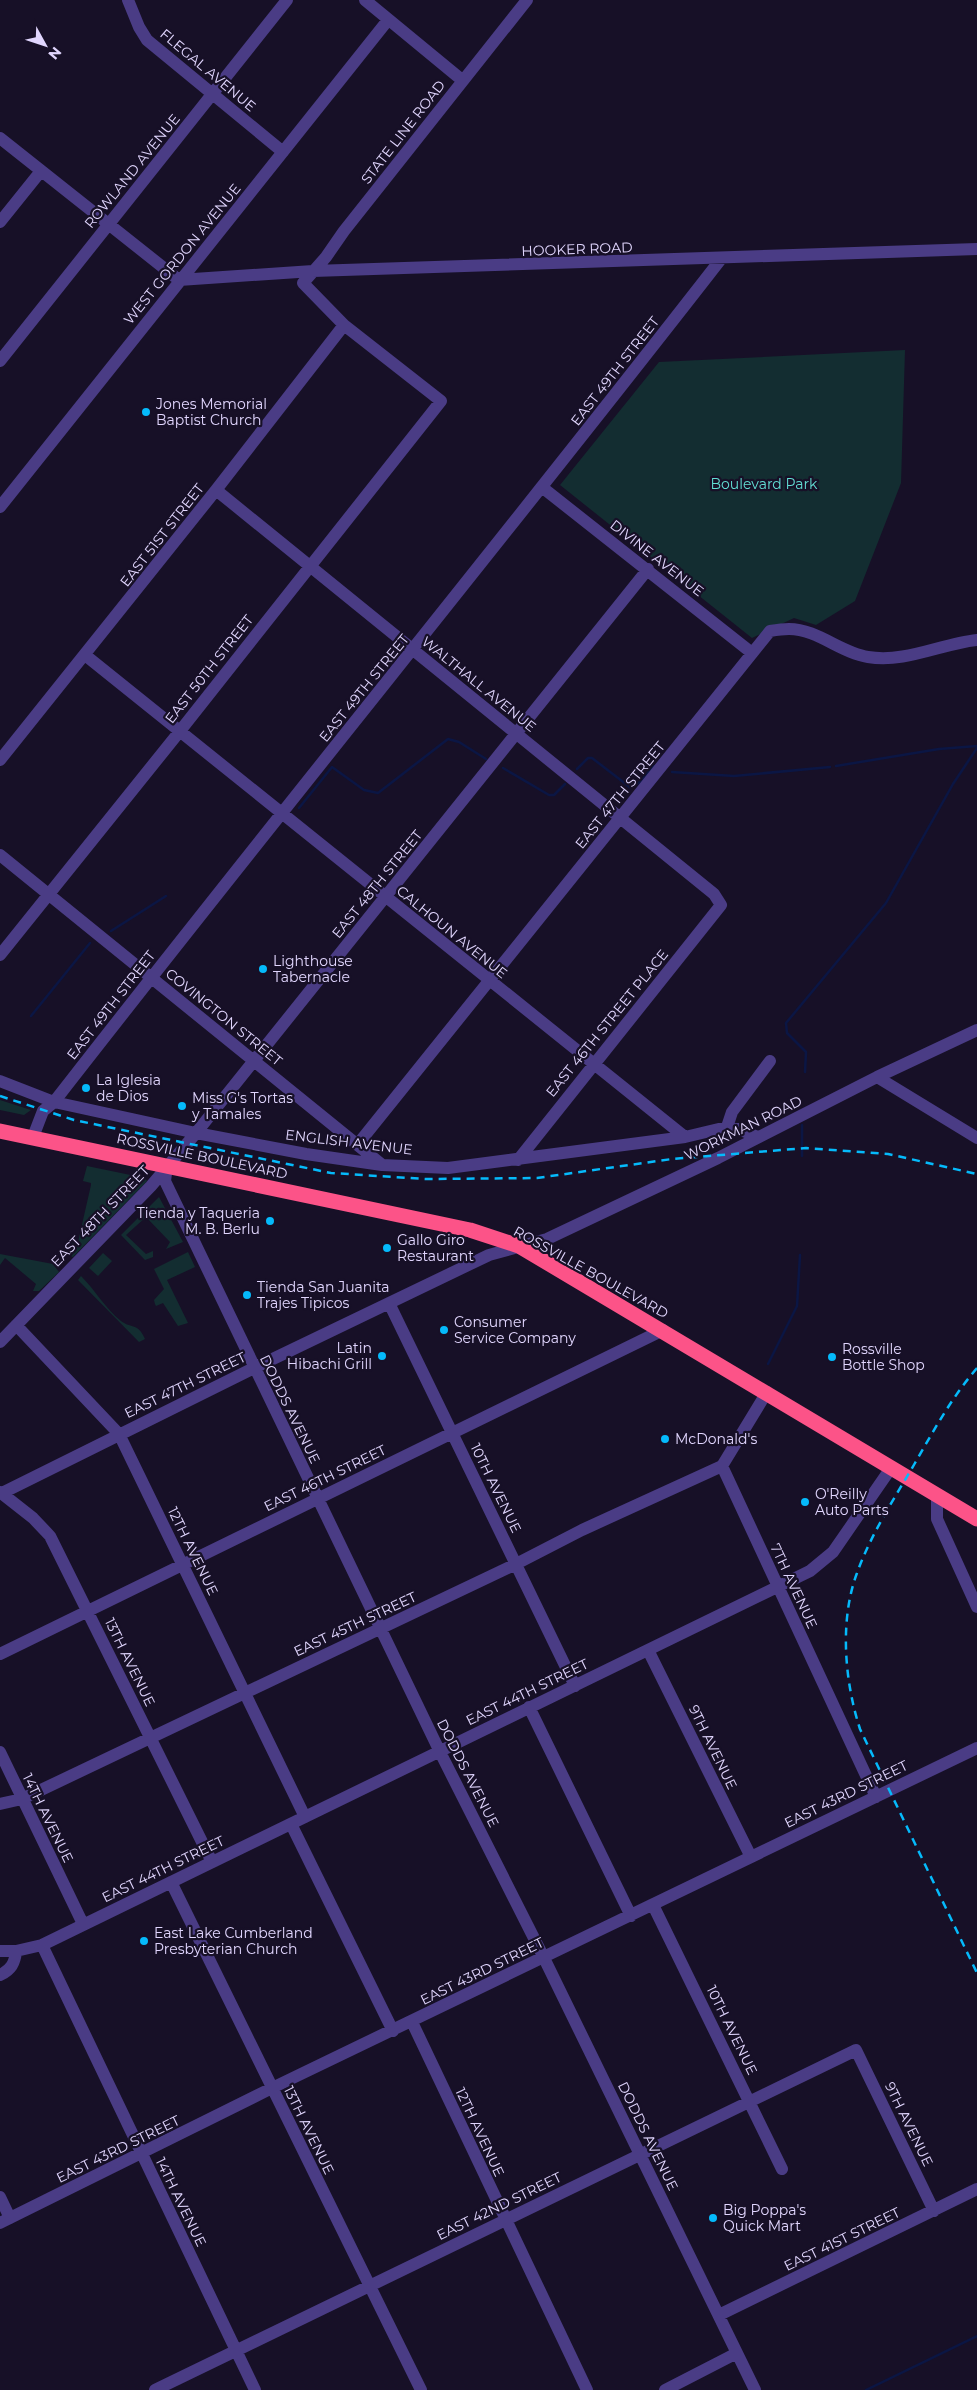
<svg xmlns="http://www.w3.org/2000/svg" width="977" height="2390" font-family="Montserrat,sans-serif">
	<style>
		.green { fill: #132d31 }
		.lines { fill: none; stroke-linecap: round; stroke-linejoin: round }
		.stream { stroke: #0b1644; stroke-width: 2.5 }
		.minor { stroke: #4a3c85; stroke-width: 12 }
		.highway { stroke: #fc5388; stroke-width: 15 }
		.rail { stroke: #05bafb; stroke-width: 2.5; stroke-dasharray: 8 6; stroke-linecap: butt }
		.poi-dot { fill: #05bafb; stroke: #171027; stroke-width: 2 }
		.labels { text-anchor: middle; stroke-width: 4.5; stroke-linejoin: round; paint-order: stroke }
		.street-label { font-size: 14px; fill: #e1d6fe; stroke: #171027 }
		.poi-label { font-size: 14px; fill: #e1d6fe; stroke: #171027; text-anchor: start }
		.park-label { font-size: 14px; fill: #62ded4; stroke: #171027 }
	</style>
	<rect width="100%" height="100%" fill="#171027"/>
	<!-- green -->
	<path class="green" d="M905 350 901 483 855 601 816 625 794 618 752 638 560 485 659 362Z
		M0 1100 31 1110 24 1115 0 1110Z
		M87 1166 145 1178 147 1181 73 1257 68 1255 70 1243 78 1242 91 1185V1183L83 1181Z
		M159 1197 183 1242 166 1249 170 1242 146 1217 126 1235 146 1254 153 1251V1257L145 1260 121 1235Z
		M188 1252 195 1267 167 1280 188 1323 178 1326 163 1303 156 1306 155 1304 154 1300 164 1289 154 1269Z
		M103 1253 112 1261 98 1276 89 1268Z
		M0 1254 53 1264 59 1272 39 1291H33L36 1284 5 1258 0 1265Z
		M81 1276C95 1290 105 1308 121 1321 131 1329 138 1322 145 1339L139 1342 78 1280Z"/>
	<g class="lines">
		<!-- stream -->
		<path class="stream" d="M836 766 939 749 977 746
			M503 768 549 795H554L565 784
			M577 769 588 758H592L631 788 640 782 654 766
			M672 772 734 776 830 767
			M299 808 332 767 364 790 378 793 448 739 459 742 486 759
			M111 931 166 896
			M31 1016 90 943
			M805 1072 806 1052 787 1033 786 1023 886 903 953 784 977 748
			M802 1156V1125
			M768 1364 797 1306 800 1255
			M866 2390 977 2336"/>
		<!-- minor -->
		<path class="minor" d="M128 0 139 27 147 40 283 152
			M365 0 462 80
			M0 138 179 280 313 271 977 249
			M0 222 41 171
			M0 361 287 0
			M543 488 752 653
			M216 490 714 894 721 905 518 1160
			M0 507 388 20
			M85 655 685 1137
			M0 760 216 490 344 325
			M0 855 381 1164
			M0 955 180 731 441 401 344 325 303 283 326 257 344 231 527 0
			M877 1077 977 1138
			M0 1081 54 1102 196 1133 306 1154 382 1165 448 1168 685 1137 727 1127 738 1129 758 1137
			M727 1127 732 1112 770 1061
			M33 1137 43 1111 54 1102C274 819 501 542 721 259
			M358 1144 770 631C776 630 783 629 789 629 817 629 841 653 868 657 906 663 940 644 977 640
			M167 1166 165 1181 440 1752 544 1958 755 2390
			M389 1303 575 1686
			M16 1325 119 1434 305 1817
			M0 1342 151 1186 196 1133 648 569
			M767 1392 722 1466 876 1797
			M0 1492 33 1518 50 1536 212 1862
			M2 1493 254 1368 489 1255 547 1239 718 1158 877 1077 977 1030
			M937 1495V1519L977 1607
			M648 1650 751 1857
			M0 1654 663 1330
			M529 1707 631 1916
			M0 1752 83 1924
			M0 1804 22 1799 516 1564 582 1530 722 1466
			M291 1824 393 2031
			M171 1882 421 2390
			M653 1905 782 2169
			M42 1945 255 2390
			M0 1951H16L42 1945 810 1571 833 1552 891 1468
			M0 1975C11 1970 15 1963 16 1951
			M412 2022 587 2390
			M0 2197 10 2218
			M0 2223 272 2088 977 1748
			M719 2315 977 2189
			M155 2390 856 2050 934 2211
			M665 2390 737 2353"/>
		<!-- highway -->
		<path class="highway" d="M0 1131 470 1230 519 1246 977 1519"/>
		<!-- rail -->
		<path class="rail" d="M0 1096 74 1120 331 1173 426 1179 537 1178 672 1159 806 1148 888 1154 977 1174
			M977 1368C952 1397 934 1430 915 1463 894 1499 871 1534 857 1573 839 1621 845 1683 860 1729L977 1973"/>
	</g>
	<!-- markers -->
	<g class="poi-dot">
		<circle cx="146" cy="412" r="5"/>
		<circle cx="263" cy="969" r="5"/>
		<circle cx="86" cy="1088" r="5"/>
		<circle cx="182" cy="1106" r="5"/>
		<circle cx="270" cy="1221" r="5"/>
		<circle cx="387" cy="1248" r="5"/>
		<circle cx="247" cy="1295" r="5"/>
		<circle cx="444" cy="1330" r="5"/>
		<circle cx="382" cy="1356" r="5"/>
		<circle cx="832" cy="1357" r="5"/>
		<circle cx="665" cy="1439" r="5"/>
		<circle cx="805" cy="1502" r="5"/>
		<circle cx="144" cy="1941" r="5"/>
		<circle cx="713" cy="2218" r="5"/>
	</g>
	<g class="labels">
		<!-- street labels -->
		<g class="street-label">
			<text transform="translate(208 70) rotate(40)" y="5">FLEGAL AVENUE</text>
			<text transform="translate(403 132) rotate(-52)" y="5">STATE LINE ROAD</text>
			<text transform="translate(132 171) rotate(-51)" y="5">ROWLAND AVENUE</text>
			<text transform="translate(577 249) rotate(-2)" y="5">HOOKER ROAD</text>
			<text transform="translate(182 254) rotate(-51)" y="5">WEST GORDON AVENUE</text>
			<text transform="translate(615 371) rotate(-52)" y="5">EAST 49TH STREET</text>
			<text transform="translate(162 535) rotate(-52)" y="5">EAST 51ST STREET</text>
			<text transform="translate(657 558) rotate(38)" y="5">DIVINE AVENUE</text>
			<text transform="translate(209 669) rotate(-52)" y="5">EAST 50TH STREET</text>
			<text transform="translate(479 684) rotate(39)" y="5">WALTHALL AVENUE</text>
			<text transform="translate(364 688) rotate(-51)" y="5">EAST 49TH STREET</text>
			<text transform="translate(620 795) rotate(-51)" y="5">EAST 47TH STREET</text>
			<text transform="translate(377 884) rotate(-51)" y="5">EAST 48TH STREET</text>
			<text transform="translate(452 932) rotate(39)" y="5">CALHOUN AVENUE</text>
			<text transform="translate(111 1005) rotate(-52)" y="5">EAST 49TH STREET</text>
			<text transform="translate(224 1017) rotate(39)" y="5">COVINGTON STREET</text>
			<text transform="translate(607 1023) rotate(-51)" y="5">EAST 46TH STREET PLACE</text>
			<text transform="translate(743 1128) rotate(-26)" y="5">WORKMAN ROAD</text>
			<text transform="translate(349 1142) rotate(7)" y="5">ENGLISH AVENUE</text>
			<text transform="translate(202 1156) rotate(12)" y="5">ROSSVILLE BOULEVARD</text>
			<text transform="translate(100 1216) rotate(-46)" y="5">EAST 48TH STREET</text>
			<text transform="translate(591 1272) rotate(29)" y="5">ROSSVILLE BOULEVARD</text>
			<text transform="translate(185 1385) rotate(-26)" y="5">EAST 47TH STREET</text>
			<text transform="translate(290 1409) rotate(64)" y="5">DODDS AVENUE</text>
			<text transform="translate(325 1478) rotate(-26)" y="5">EAST 46TH STREET</text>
			<text transform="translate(496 1488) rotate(64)" y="5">10TH AVENUE</text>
			<text transform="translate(193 1551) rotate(64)" y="5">12TH AVENUE</text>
			<text transform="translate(794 1586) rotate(65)" y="5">7TH AVENUE</text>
			<text transform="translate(355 1624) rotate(-25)" y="5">EAST 45TH STREET</text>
			<text transform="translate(130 1662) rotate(64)" y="5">13TH AVENUE</text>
			<text transform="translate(527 1692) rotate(-26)" y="5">EAST 44TH STREET</text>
			<text transform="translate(713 1747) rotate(64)" y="5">9TH AVENUE</text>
			<text transform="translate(468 1773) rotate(63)" y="5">DODDS AVENUE</text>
			<text transform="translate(846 1794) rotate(-26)" y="5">EAST 43RD STREET</text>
			<text transform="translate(48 1818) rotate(64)" y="5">14TH AVENUE</text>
			<text transform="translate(163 1869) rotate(-26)" y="5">EAST 44TH STREET</text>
			<text transform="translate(482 1971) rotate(-26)" y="5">EAST 43RD STREET</text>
			<text transform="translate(732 2030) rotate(64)" y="5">10TH AVENUE</text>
			<text transform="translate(909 2124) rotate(64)" y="5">9TH AVENUE</text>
			<text transform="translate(309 2130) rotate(64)" y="5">13TH AVENUE</text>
			<text transform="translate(480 2132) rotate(65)" y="5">12TH AVENUE</text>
			<text transform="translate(648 2136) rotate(64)" y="5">DODDS AVENUE</text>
			<text transform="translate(118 2149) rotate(-26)" y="5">EAST 43RD STREET</text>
			<text transform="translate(181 2202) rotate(64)" y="5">14TH AVENUE</text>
			<text transform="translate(499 2206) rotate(-26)" y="5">EAST 42ND STREET</text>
			<text transform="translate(842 2239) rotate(-26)" y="5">EAST 41ST STREET</text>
		</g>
		<!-- poi labels -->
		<g class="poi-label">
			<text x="156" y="409">Jones Memorial<tspan x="156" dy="16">Baptist Church</tspan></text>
			<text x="273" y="966">Lighthouse<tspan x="273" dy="16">Tabernacle</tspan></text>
			<text x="96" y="1085">La Iglesia<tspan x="96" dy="16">de Dios</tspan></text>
			<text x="192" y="1103">Miss G's Tortas<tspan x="192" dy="16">y Tamales</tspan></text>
			<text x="260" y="1218" text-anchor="end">Tienda y Taqueria<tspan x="260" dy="16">M. B. Berlu</tspan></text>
			<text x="397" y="1245">Gallo Giro<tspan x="397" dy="16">Restaurant</tspan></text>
			<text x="257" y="1292">Tienda San Juanita<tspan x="257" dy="16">Trajes Tipicos</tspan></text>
			<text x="454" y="1327">Consumer<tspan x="454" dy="16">Service Company</tspan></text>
			<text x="372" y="1353" text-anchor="end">Latin<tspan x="372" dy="16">Hibachi Grill</tspan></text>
			<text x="842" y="1354">Rossville<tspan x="842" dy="16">Bottle Shop</tspan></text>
			<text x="675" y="1444">McDonald's</text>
			<text x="815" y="1499">O'Reilly<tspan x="815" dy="16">Auto Parts</tspan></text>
			<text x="154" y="1938">East Lake Cumberland<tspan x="154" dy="16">Presbyterian Church</tspan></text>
			<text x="723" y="2215">Big Poppa's<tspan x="723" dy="16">Quick Mart</tspan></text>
		</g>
		<!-- park labels -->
		<g class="park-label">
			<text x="764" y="489">Boulevard Park</text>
		</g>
	</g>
	<!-- north arrow -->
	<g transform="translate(45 45) rotate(130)" stroke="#171027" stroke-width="4" paint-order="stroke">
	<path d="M0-4L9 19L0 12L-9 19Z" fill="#e1d6fe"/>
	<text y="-8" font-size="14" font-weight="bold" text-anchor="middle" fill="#e1d6fe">N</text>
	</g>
</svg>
